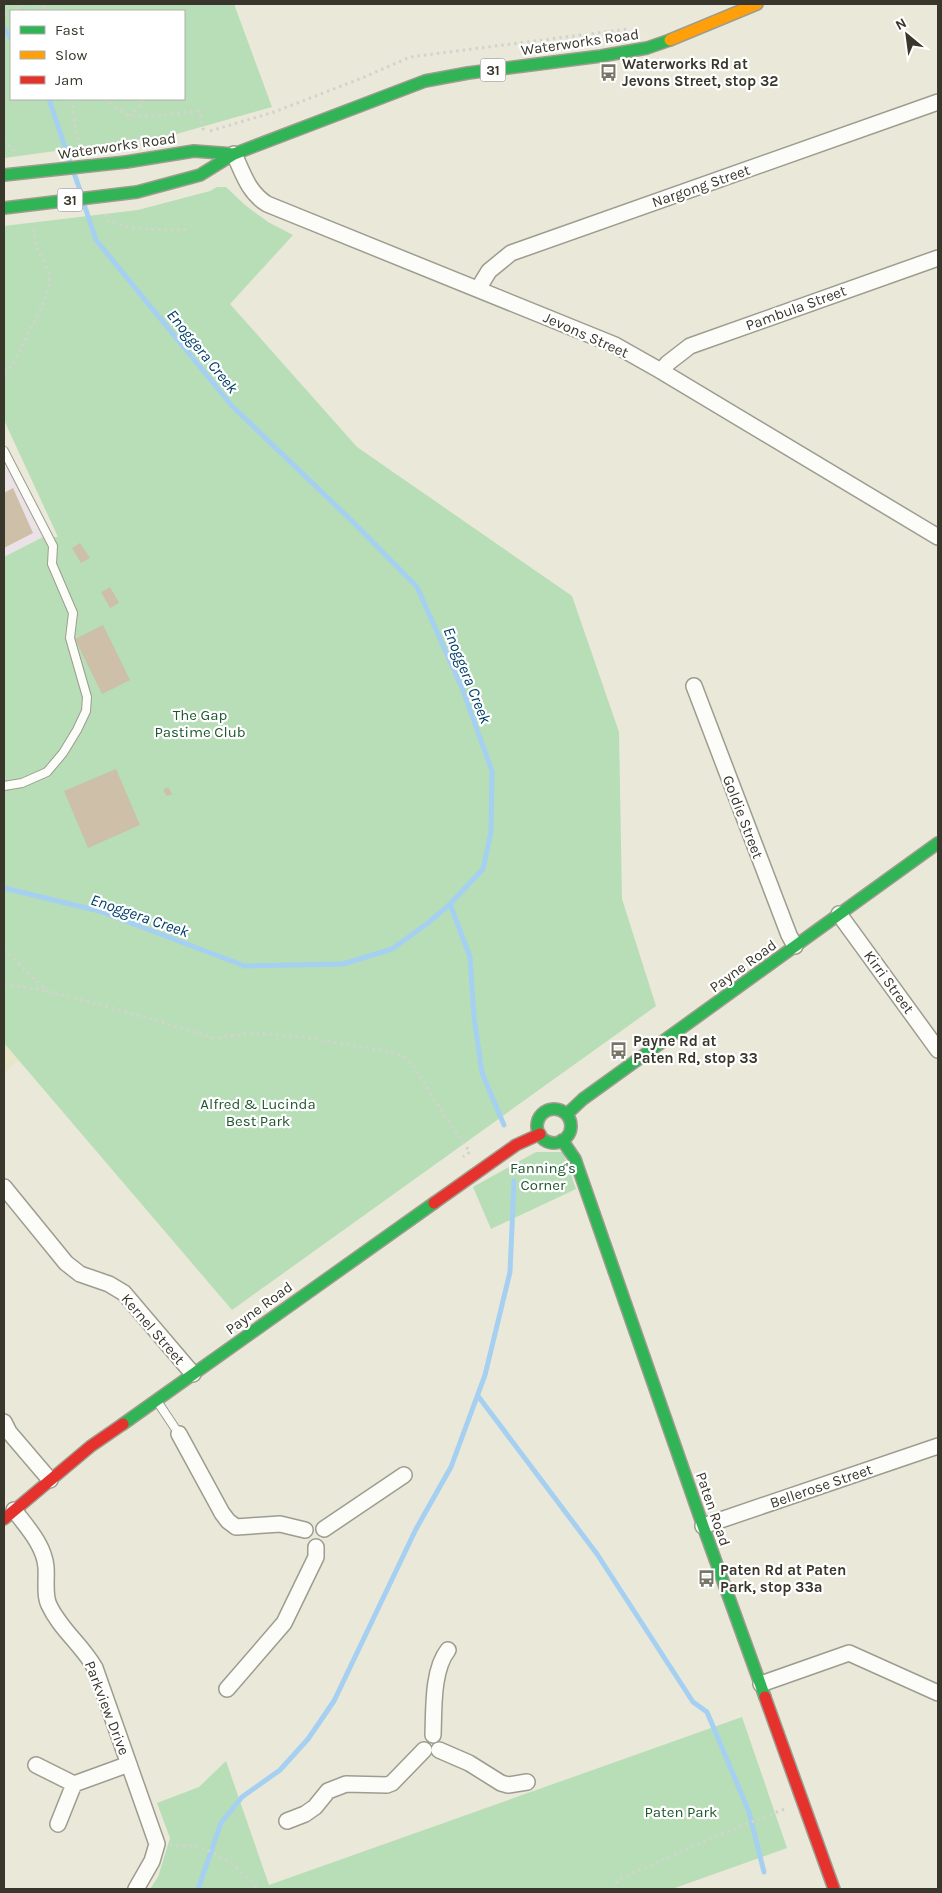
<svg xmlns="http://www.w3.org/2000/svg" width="942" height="1893" font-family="Karla,sans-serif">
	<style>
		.commercial { fill: #eae2e6 }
		.built { fill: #e9e5c9 }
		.green { fill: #b7deb6; fill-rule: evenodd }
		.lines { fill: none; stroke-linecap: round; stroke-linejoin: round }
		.stream { stroke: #a5d0f2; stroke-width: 5 }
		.building { fill: #cdbfa8 }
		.lane-casing { stroke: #9d9c8f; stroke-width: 10 }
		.street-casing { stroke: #9d9c8f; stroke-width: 18 }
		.fast-casing { stroke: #9d9c8f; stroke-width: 14 }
		.slow-casing { stroke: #9d9c8f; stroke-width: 14 }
		.jam-casing { stroke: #9d9c8f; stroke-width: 14 }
		.path { stroke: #d3d3ce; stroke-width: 3; stroke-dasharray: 2.5 4; stroke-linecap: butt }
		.lane { stroke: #fcfcf9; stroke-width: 8 }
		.street { stroke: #fcfcf9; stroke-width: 15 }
		.fast { stroke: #30b455; stroke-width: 11 }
		.slow { stroke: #ff9f0a; stroke-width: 11 }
		.jam { stroke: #e5322d; stroke-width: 11 }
		.fast-bridge-casing { stroke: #9d9c8f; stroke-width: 14; stroke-linecap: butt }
		.fast-bridge { stroke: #30b455; stroke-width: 11 }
		.labels { text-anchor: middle; stroke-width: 4.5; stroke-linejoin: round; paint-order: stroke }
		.shield { fill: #fff; stroke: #74736b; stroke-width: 1 }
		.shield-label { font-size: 14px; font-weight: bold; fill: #39372b }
		.street-label { font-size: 15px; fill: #39372b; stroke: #fff }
		.poi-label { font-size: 15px; font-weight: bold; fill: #39372b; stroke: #fff; text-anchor: start }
		.park-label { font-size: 15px; fill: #1e582d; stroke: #fff }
		.water-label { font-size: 16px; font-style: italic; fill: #003f69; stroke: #fff }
	</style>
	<rect width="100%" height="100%" fill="#eae8d8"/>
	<!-- commercial -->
	<path class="commercial" d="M4 459 43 537 4 557Z"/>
	<!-- built -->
	<path class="built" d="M4 1043 19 1060 4 1073Z"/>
	<!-- green -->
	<path class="green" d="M4 4H234L272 107 173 135 4 158ZM11 11H184V99H11Z
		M217 187H226L245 205 268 222 293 235 230 304 357 447 572 596 619 732 622 899 656 1006 232 1310 4 1043V557L43 537H58L4 420V226L138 210 210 191Z
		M536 1152H563L576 1189 491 1229 473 1187Z
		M742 1717 787 1848 672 1889H150L158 1877 170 1838 157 1803 199 1787 226 1761 269 1885Z"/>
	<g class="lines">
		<!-- stream -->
		<path class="stream" d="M4 28 11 39
			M49 99 70 162
			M74 173 81 193
			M4 888 99 911 245 966 343 964 392 949 428 923 450 904 483 869 491 832 492 771 462 688 417 587 352 521 232 406 96 240 84 204
			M450 904 470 957 474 1017 482 1073 504 1125
			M478 1396 597 1554 693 1702 707 1712 749 1812 764 1872
			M198 1889 221 1823 242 1797 280 1770 308 1739 334 1701 416 1529 451 1467 485 1375 510 1272 514 1181"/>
	</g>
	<!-- building -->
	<path class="building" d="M13 488 33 533 4 548V493Z
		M80 543 90 558 81 563 72 548Z
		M110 587 119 603 110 608 101 592Z
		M103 625 130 680 102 694 75 639Z
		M116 769 140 825 88 848 64 791Z
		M168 787 172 794 167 796 163 790Z"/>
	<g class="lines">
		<defs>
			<path id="lane" d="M4 451 53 546 52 564 73 613 70 638 87 697 86 711 77 730 63 753 47 772 22 783 4 786
				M157 1401 179 1434"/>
			<path id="street" d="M234 154C243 173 248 192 267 204L615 345 661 371 938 537
				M478 289 489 271 511 253 938 102
				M661 371 668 363 690 346 938 258
				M694 686 789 935 795 946
				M839 914 938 1050
				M4 1187 66 1263 80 1274 109 1284 124 1293 193 1374
				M4 1422 9 1432 50 1480
				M179 1434 222 1513 228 1521 236 1527 280 1524 305 1530
				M14 1510C27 1527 44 1545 46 1567 47 1578 44 1595 49 1605 60 1629 82 1645 95 1668L157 1844 152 1861 136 1889
				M703 1526 938 1446
				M324 1529 404 1475
				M761 1684 849 1653 938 1693
				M227 1689 284 1623 316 1557V1547
				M433 1735C434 1710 432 1670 448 1650
				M439 1750 469 1763 501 1783 508 1785 527 1782
				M36 1765 74 1784 58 1824
				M74 1784 129 1764
				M287 1821 305 1814 315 1807 328 1791 346 1784 387 1785 392 1783 424 1750"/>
			<path id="fast" d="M126 162 194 151 234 154
				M137 192 200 175 234 154 425 81 468 73 601 56 647 48 670 40
				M537 1126a17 17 0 1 1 34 0a17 17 0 1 1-34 0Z
				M567 1114 583 1099 938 843
				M562 1140 575 1159 703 1526 765 1697
				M123 1424 434 1203"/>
			<path id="slow" d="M670 40 757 4"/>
			<path id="jam" d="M434 1203 516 1145 540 1134
				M4 1519 91 1446 123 1424
				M765 1697 834 1889"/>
		</defs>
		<!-- lane casing -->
		<use href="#lane" class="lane-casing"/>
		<!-- street casing -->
		<use href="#street" class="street-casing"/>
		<!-- fast casing -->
		<use href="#fast" class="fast-casing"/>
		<!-- slow casing -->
		<use href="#slow" class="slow-casing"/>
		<!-- jam casing -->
		<use href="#jam" class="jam-casing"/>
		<!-- path -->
		<path class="path" d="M38 4 52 11
			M59 11 60 4
			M4 15 25 4
			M72 99 76 133 81 147
			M105 99 129 116H156L199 111 204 132
			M129 116 138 108 143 99
			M210 131 274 112 362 78 410 57 628 29
			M4 140 17 154
			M105 214 108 221C135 231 161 230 190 229
			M4 372 12 366 40 310 47 293 50 275 38 250 32 225
			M4 950 47 991
			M4 984 42 990 120 1010 215 1038 254 1033 304 1037 390 1052 404 1056 414 1067 445 1116 470 1152 463 1157
			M170 1845C181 1846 195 1845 205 1849 222 1855 249 1875 258 1889
			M613 1889 619 1879 721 1834 787 1808"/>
		<!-- lane -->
		<use href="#lane" class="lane"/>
		<!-- street -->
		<use href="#street" class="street"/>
		<!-- fast -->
		<use href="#fast" class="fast"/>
		<!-- slow -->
		<use href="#slow" class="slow"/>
		<!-- jam -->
		<use href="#jam" class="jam"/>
		<defs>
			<path id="fast-bridge" d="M4 175 126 162
				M4 208 137 192"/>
		</defs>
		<!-- fast-bridge casing -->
		<use href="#fast-bridge" class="fast-bridge-casing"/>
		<!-- fast-bridge -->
		<use href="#fast-bridge" class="fast-bridge"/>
	</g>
	<!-- icons -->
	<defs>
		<symbol id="bus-bare" viewBox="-9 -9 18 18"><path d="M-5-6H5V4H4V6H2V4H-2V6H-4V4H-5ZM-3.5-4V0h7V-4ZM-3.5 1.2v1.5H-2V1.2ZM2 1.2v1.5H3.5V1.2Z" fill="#777568" stroke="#fff" stroke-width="2.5" paint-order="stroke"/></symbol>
	</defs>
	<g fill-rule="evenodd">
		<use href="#bus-bare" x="596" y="60" width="25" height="25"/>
		<use href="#bus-bare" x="606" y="1038" width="25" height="25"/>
		<use href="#bus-bare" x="694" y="1566" width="25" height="25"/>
	</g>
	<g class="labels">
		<!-- shield labels -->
		<g class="shield">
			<rect x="480.5" y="58.5" width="25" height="23" rx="4"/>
			<rect x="57.5" y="188.5" width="25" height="23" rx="4"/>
		</g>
		<g class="shield-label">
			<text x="493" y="75">31</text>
			<text x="70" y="205">31</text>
		</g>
		<!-- street labels -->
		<g class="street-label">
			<text transform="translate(580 42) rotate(-8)" y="5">Waterworks Road</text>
			<text transform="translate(117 146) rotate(-8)" y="5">Waterworks Road</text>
			<text transform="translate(701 186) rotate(-19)" y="5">Nargong Street</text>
			<text transform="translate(796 308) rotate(-20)" y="5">Pambula Street</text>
			<text transform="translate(586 335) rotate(24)" y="5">Jevons Street</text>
			<text transform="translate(743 817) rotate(69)" y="5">Goldie Street</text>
			<text transform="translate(743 966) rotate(-36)" y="5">Payne Road</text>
			<text transform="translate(889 982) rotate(54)" y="5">Kirri Street</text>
			<text transform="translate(259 1308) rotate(-36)" y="5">Payne Road</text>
			<text transform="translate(153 1329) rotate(49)" y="5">Kernel Street</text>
			<text transform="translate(821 1486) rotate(-19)" y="5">Bellerose Street</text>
			<text transform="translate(713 1509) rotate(71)" y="5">Paten Road</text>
			<text transform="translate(107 1708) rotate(69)" y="5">Parkview Drive</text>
		</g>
		<!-- poi labels -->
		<g class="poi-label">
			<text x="622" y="69">Waterworks Rd at<tspan x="622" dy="17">Jevons Street, stop 32</tspan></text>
			<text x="633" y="1046">Payne Rd at<tspan x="633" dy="17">Paten Rd, stop 33</tspan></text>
			<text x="720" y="1575">Paten Rd at Paten<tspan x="720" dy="17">Park, stop 33a</tspan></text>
		</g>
		<!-- park labels -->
		<g class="park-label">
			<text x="200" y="720">The Gap<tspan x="200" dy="17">Pastime Club</tspan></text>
			<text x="258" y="1109">Alfred &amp; Lucinda<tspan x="258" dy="17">Best Park</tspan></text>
			<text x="543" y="1173">Fanning's<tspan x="543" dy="17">Corner</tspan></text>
			<text x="681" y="1817">Paten Park</text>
		</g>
		<!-- water labels -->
		<g class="water-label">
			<text transform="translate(203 351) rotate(51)" y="6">Enoggera Creek</text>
			<text transform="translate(468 675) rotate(68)" y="6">Enoggera Creek</text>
			<text transform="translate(140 915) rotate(19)" y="6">Enoggera Creek</text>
		</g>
	</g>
	<!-- border -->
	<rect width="942" height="1893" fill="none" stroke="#39372b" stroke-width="10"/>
	<!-- legend -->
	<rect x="10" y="10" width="175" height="90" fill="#ffffff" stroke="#b0afaa"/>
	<rect x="20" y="26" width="25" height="8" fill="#30b455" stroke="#b0afaa"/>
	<text x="55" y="35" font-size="15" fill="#39372b">Fast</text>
	<rect x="20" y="51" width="25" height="8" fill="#ff9f0a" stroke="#b0afaa"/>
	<text x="55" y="60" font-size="15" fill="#39372b">Slow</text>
	<rect x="20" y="76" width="25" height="8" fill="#e5322d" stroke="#b0afaa"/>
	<text x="55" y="85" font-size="15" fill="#39372b">Jam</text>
	<!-- north arrow -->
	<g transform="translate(907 35) rotate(331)" stroke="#ffffff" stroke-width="4" paint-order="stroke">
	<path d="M0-4L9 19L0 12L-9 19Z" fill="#39372b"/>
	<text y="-8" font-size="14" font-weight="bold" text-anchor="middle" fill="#39372b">N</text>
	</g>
</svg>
